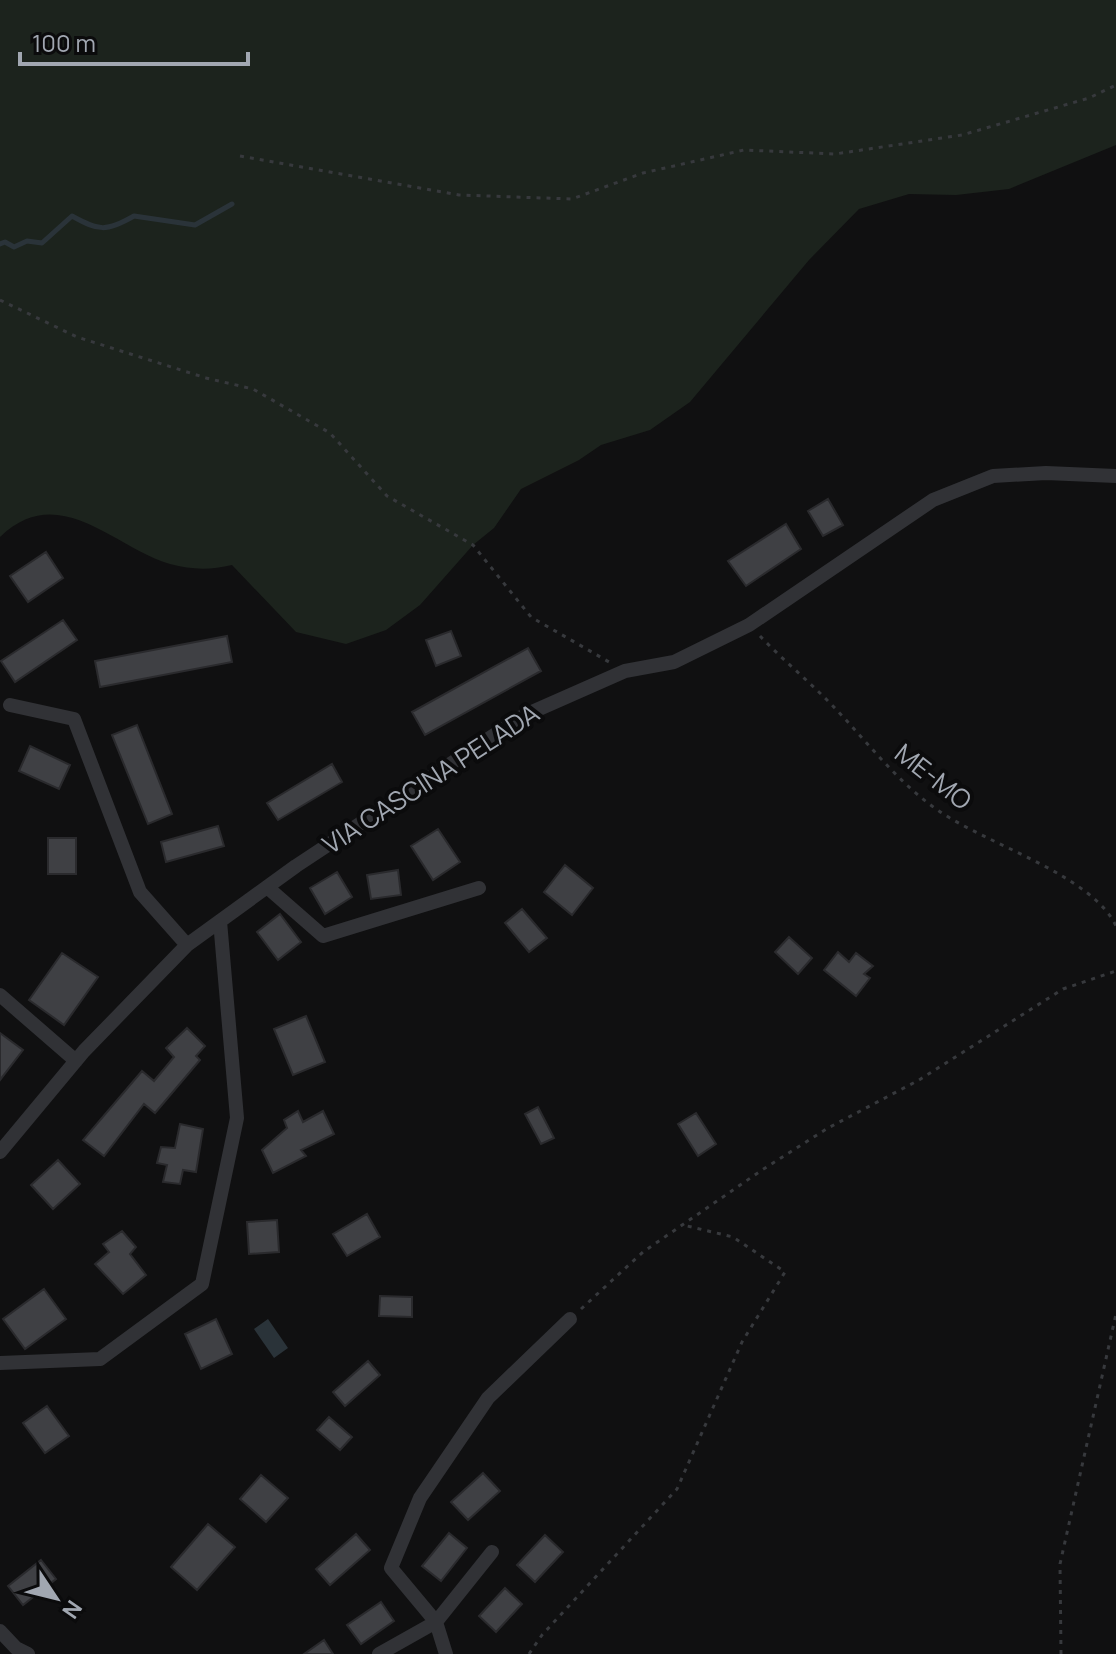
<svg xmlns="http://www.w3.org/2000/svg" width="1116" height="1654" font-family="Manrope,sans-serif">
	<style>
		.green { fill: #1c231d }
		.water { fill: #2a3339 }
		.lines { fill: none; stroke-linecap: round; stroke-linejoin: round }
		.stream { stroke: #2a3339; stroke-width: 5 }
		.building { fill: #3f4044; stroke: #2a2a2d; stroke-width: 2 }
		.path { stroke: #37393d; stroke-width: 3; stroke-dasharray: 4 6; stroke-linecap: butt }
		.minor { stroke: #313236; stroke-width: 14 }
		.labels { text-anchor: middle; stroke-width: 8; stroke-linejoin: round; paint-order: stroke }
		.street-label { font-size: 26px; fill: #a1a7b1; stroke: #0b0b0c }
	</style>
	<rect width="100%" height="100%" fill="#101011"/>
	<!-- green -->
	<path class="green" d="M0 0H1116V145L1009 189 956 195 909 194 859 209 809 260 690 402 650 430 601 445 579 460 521 489 494 528 473 545 420 605 386 630 346 644 296 632 232 565C211 570 192 570 170 564 113 547 59 480 0 537Z"/>
	<!-- water -->
	<path class="water" d="M268 1319 288 1348 274 1358 254 1329Z"/>
	<g class="lines">
		<!-- stream -->
		<path class="stream" d="M0 244 5 242 14 247 27 241 42 243 72 216C99 231 106 232 134 216L195 225 232 204"/>
	</g>
	<!-- building -->
	<path class="building" d="M828 499 843 525 823 536 808 511Z
		M786 524 801 549 746 586 728 561Z
		M46 552 63 578 28 602 10 576Z
		M63 620 77 640 15 682 1 661Z
		M451 631 461 656 436 666 426 640Z
		M227 636 232 662 100 687 95 661Z
		M528 648 541 671 425 735 412 712Z
		M137 725 172 814 148 824 112 735Z
		M30 746 70 765 59 789 19 771Z
		M332 764 342 782 278 820 267 803Z
		M218 826 224 846 166 862 161 842Z
		M438 829 460 862 433 880 411 846Z
		M48 838H76V874H48Z
		M565 865 593 888 572 915 544 892Z
		M398 870 401 895 371 899 367 875Z
		M337 872 352 897 325 914 310 888Z
		M522 909 547 938 529 952 505 923Z
		M280 914 301 942 278 960 257 932Z
		M789 937 812 958 798 974 775 952Z
		M838 952 849 962 856 953 873 966 864 974 870 978 856 996 824 970Z
		M62 953 98 977 64 1025 29 1000Z
		M306 1016 325 1062 293 1075 274 1029Z
		M187 1028 205 1046 196 1056 200 1060 155 1113 144 1104 104 1156 83 1140 142 1071 154 1081 174 1057 166 1048Z
		M0 1033 23 1050 0 1080Z
		M538 1107 554 1138 541 1144 525 1114Z
		M298 1111 303 1122 323 1111 334 1134 301 1150 306 1156 273 1173 262 1150 287 1128 284 1120Z
		M696 1113 716 1144 698 1156 678 1124Z
		M180 1124 203 1129 196 1172 183 1170 180 1184 163 1182 167 1165 157 1163 161 1147 175 1148Z
		M58 1160 80 1184 53 1209 31 1185Z
		M367 1214 380 1237 347 1256 333 1234Z
		M277 1220 279 1252 249 1254 247 1222Z
		M122 1231 136 1247 130 1254 146 1275 123 1294 95 1264 109 1252 103 1244Z
		M44 1289 66 1319 25 1349 3 1319Z
		M380 1296 412 1297V1317L379 1316Z
		M216 1319 232 1354 201 1369 185 1334Z
		M368 1361 380 1375 345 1406 333 1392Z
		M47 1406 69 1436 45 1453 23 1423Z
		M329 1417 352 1437 340 1450 317 1430Z
		M483 1473 500 1491 468 1520 451 1502Z
		M261 1475 288 1498 266 1522 240 1499Z
		M208 1524 235 1547 197 1590 171 1567Z
		M449 1533 467 1548 441 1581 422 1566Z
		M356 1534 370 1550 330 1585 316 1569Z
		M545 1535 563 1552 535 1582 517 1565Z
		M41 1560 56 1579 23 1605 8 1586Z
		M505 1588 522 1604 496 1632 479 1616Z
		M381 1602 394 1621 361 1644 347 1625Z
		M324 1640 333 1654H304Z"/>
	<g class="lines">
		<!-- path -->
		<path class="path" d="M240 156 459 195 572 199 643 173 744 150 835 154 962 135 1089 98 1116 85
			M0 300 77 337 206 378 253 389 330 433 387 496 473 545 531 617 609 662
			M760 636C781 658 805 678 826 699 864 737 895 781 939 811 988 845 1092 875 1116 926
			M581 1309 643 1252 762 1170 828 1128 919 1080 1063 989 1116 971
			M529 1654 542 1635 677 1489 742 1342 785 1272 733 1237 683 1225
			M1061 1654 1060 1564 1116 1314"/>
		<!-- minor -->
		<path class="minor" d="M10 705 74 719 140 892 187 945
			M267 887 323 936 479 888
			M0 995 76 1061
			M0 1152 84 1051 187 945 296 866 523 716 625 671 674 662 749 625 933 500 993 476 1046 473 1116 476
			M0 1363 100 1359 202 1284 237 1118 220 921
			M0 1631 16 1648 28 1654
			M379 1654 436 1622 391 1568 420 1498 488 1398 570 1319
			M446 1654 436 1622 492 1552"/>
	</g>
	<g class="labels">
		<!-- street labels -->
		<g class="street-label">
			<text transform="translate(933 777) rotate(38)" y="9">ME-MO</text>
			<text transform="translate(431 779) rotate(-33)" y="9">VIA CASCINA PELADA</text>
		</g>
	</g>
	<!-- north arrow -->
	<g transform="translate(56 1598) rotate(125)" stroke="#0b0b0c" stroke-width="6" paint-order="stroke">
	<path d="M0-6L14 30L0 20L-14 30Z" fill="#a1a7b1"/>
	<text y="-12" font-size="22" font-weight="bold" text-anchor="middle" fill="#a1a7b1">N</text>
	</g>
	<!-- scale -->
	<path d="M20 52v12h228v-12" fill="none" stroke="#a1a7b1" stroke-width="4"/>
	<text x="32" y="52" font-size="24" fill="#a1a7b1" stroke="#0b0b0c" stroke-width="6" paint-order="stroke">100 m</text>
</svg>
